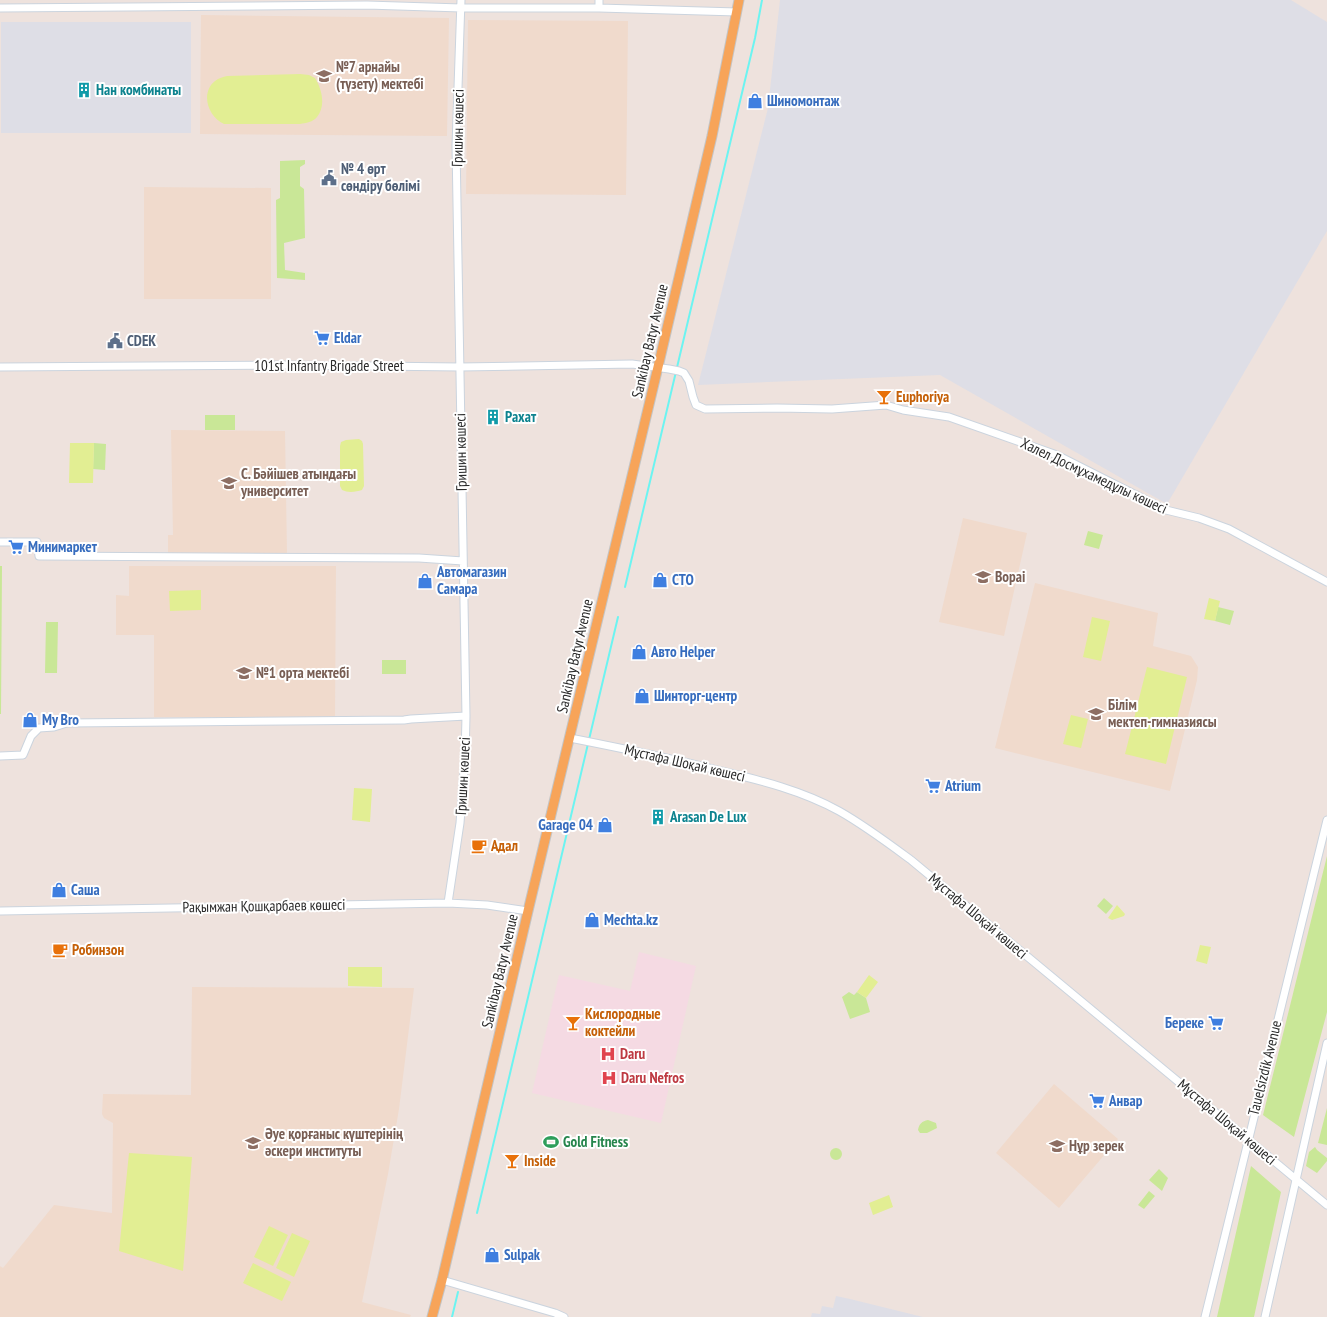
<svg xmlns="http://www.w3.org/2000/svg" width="1327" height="1317" font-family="'PT Sans Narrow',sans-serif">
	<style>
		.industrial { fill: #dedee6 }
		.education { fill: #f0dacc }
		.medical { fill: #f5dae3 }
		.green { fill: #c9e797 }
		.pitch { fill: #e2ee93 }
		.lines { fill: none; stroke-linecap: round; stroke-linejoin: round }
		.stream { stroke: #6cf4f1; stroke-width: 2 }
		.minor-casing { stroke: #cbd4de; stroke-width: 9 }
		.major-casing { stroke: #c4c4c4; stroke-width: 11 }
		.minor { stroke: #fff; stroke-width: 7 }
		.major { stroke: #f7a459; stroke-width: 9 }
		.labels { text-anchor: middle; stroke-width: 4; stroke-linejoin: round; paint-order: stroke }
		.education-label { font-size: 15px; font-weight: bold; fill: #785e54; stroke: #fff; text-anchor: start }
		.culture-label { font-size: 15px; font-weight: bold; fill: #0d838f; stroke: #fff; text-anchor: start }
		.shop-label { font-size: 15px; font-weight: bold; fill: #366cbe; stroke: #fff; text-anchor: start }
		.street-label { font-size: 15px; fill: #2b2b2b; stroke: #fff }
		.service-label { font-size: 15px; font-weight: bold; fill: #4e5e75; stroke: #fff; text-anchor: start }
		.food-label { font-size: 15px; font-weight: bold; fill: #c56008; stroke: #fff; text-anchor: start }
		.health-label { font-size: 15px; font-weight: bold; fill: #be3a42; stroke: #fff; text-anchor: start }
		.leisure-label { font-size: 15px; font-weight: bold; fill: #27864d; stroke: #fff; text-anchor: start }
	</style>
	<rect width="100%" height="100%" fill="#eee2dd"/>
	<!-- industrial -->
	<path class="industrial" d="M780 0H1291L1327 22V231L1167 504 940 375 698 385 768 108Z
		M1 22H191V133H1Z
		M836 1296 850 1299 923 1317H811L812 1313 820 1314 822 1306 833 1308Z"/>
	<!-- education -->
	<path class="education" d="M201 15 449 18 447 136 200 134Z
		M468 20 628 21 626 195 466 194Z
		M144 187 271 188V299H144Z
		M171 430 285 431 287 554 168 553V535H173Z
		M963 518 1027 533 1004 636 939 622Z
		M129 566H336L335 717H154V635H116V595L129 596Z
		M1035 583 1158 613 1153 646 1191 656 1198 667 1197 680 1170 791 995 748Z
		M192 987 414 988 399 1109 388 1174 362 1302 411 1315 410 1317H0V1266L3 1268 54 1205 112 1213 113 1123 104 1118 102 1114 103 1094 191 1095Z
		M1054 1084 1118 1139 1059 1208 996 1153Z"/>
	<!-- medical -->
	<path class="medical" d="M639 952 696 966 661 1123 532 1093 559 975 630 991Z"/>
	<!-- green -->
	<path class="green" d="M305 160V164L300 167V186L304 189 305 238 284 243 285 270 305 273V280L277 278 276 200 280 198V161Z
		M205 415H235V430H205Z
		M94 443 106 444 105 470 93 469Z
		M1088 531 1103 535 1099 549 1084 545Z
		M0 566H2L1 714H0Z
		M1218 607 1234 611 1230 625 1215 621Z
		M46 622H58L57 673H45Z
		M382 660H406V674H382Z
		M1327 856V1012L1294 1137 1263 1115Z
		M1104 898 1113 906 1106 914 1097 906Z
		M849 992 854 995 857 992 866 998 870 1012 850 1019 842 997Z
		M1327 1108V1145L1318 1143Z
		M928 1120 936 1123 937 1128 927 1133H920L918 1130C919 1124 922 1121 928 1120Z
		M1315 1147 1317 1150 1327 1158V1161L1317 1173 1306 1166 1309 1152Z
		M830 1154a6 6 0 1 1 12 0a6 6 0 1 1-12 0Z
		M1251 1166 1281 1192 1254 1317H1217Z
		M1159 1169 1168 1178 1162 1191 1149 1180Z
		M1149 1191 1155 1196 1144 1209 1138 1205Z"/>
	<!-- pitch -->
	<path class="pitch" d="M300 74 309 75 315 78C322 89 326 106 317 117 313 122 306 123 300 124H224C208 117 200 93 215 81 219 78 223 77 227 76Z
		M359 439 362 441 363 444 364 486 362 490C356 492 348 493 342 490L340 486V446L341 442 346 440Z
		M70 443H94L93 483H69Z
		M201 590V610L170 611 169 591Z
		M1209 598 1220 601 1215 621 1204 619Z
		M1092 617 1110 621 1101 661 1083 657Z
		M1147 667 1187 677 1166 764 1125 754Z
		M1071 715 1088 719 1081 748 1063 744Z
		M354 788 372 789 370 822 352 820Z
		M1117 905 1125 914 1124 916 1112 920 1108 918Z
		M1200 945 1211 947 1207 964 1196 961Z
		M348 967H382V987L348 986Z
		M869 975 878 982 866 998 857 992Z
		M129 1153 192 1157 183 1271 119 1251Z
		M889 1195 893 1207 873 1215 869 1203Z
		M269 1226 288 1235 273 1266 254 1257Z
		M292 1233 310 1241 294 1277 276 1268Z
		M253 1263 291 1282 282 1301 243 1283Z"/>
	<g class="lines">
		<!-- stream -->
		<path class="stream" d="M625 587 755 38 762 0
			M477 1213 618 617
			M452 1317 458 1292"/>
		<defs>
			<path id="minor" d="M0 8 367 5 461 8H599L737 12
				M599 8V0
				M0 367 284 365 460 367 632 364 669 369 679 371 684 373 689 381 693 397 696 405 705 409 777 408 832 409 886 405 903 410 949 417 1057 455 1166 510 1199 518 1229 529 1327 582
				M0 542H37L39 556 419 558 463 561
				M570 738C620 748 671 758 721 771 760 780 803 791 839 811 864 825 888 843 911 860L1327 1205
				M0 756 23 755 31 736 39 728 54 727 67 723 404 720 411 719 466 716
				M448 903 460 823 465 758 466 716 456 146 461 0
				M0 911 448 903 487 905 528 911
				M442 1280 555 1313 564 1317
				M1205 1317 1327 820
				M1265 1317 1327 1043"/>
			<path id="major" d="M432 1317 442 1280 528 911 658 367 712 136 739 0"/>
		</defs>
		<!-- minor casing -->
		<use href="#minor" class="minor-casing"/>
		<!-- major casing -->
		<use href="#major" class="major-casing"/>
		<!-- minor -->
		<use href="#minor" class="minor"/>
		<!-- major -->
		<use href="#major" class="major"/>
	</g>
	<!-- icons -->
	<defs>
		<symbol id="school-bare" viewBox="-9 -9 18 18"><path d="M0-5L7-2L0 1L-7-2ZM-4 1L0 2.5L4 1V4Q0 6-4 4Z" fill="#8d6e63" stroke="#fff" stroke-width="2.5" paint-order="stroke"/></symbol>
		<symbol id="building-bare" viewBox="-9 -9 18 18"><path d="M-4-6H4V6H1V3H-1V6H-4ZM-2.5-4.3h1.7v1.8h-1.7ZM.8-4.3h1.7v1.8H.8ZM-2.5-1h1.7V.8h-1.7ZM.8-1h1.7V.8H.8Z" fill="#0f9aa8" stroke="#fff" stroke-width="2.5" paint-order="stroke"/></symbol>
		<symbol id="shop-bare" viewBox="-9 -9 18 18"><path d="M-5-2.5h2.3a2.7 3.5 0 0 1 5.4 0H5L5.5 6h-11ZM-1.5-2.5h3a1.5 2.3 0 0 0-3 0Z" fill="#3f7fe0" stroke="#fff" stroke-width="2.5" paint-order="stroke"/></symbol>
		<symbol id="civic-bare" viewBox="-9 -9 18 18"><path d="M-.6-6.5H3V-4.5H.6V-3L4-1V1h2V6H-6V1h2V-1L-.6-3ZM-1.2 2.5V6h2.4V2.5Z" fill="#5c6f8a" stroke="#fff" stroke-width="2.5" paint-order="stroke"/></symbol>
		<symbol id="supermarket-bare" viewBox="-9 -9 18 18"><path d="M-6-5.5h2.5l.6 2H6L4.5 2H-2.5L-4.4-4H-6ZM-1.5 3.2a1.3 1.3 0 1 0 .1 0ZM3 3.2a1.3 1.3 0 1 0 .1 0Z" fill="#3f7fe0" stroke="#fff" stroke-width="2.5" paint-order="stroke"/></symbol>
		<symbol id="bar-bare" viewBox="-9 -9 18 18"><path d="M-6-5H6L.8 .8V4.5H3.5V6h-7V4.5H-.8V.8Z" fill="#e8710a" stroke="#fff" stroke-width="2.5" paint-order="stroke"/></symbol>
		<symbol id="university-bare" viewBox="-9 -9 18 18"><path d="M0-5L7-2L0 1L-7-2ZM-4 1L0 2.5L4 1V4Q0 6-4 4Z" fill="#8d6e63" stroke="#fff" stroke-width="2.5" paint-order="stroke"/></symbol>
		<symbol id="cafe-bare" viewBox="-9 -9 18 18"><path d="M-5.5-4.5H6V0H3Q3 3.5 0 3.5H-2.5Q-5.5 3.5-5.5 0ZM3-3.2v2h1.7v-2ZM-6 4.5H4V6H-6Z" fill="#e8710a" stroke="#fff" stroke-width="2.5" paint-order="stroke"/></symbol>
		<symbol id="hospital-bare" viewBox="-9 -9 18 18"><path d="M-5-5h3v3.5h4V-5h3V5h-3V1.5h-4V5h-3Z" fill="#e0444e" stroke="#fff" stroke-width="2.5" paint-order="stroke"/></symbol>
		<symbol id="stadium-bare" viewBox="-9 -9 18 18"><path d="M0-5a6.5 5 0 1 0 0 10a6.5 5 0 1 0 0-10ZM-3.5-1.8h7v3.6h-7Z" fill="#2e9e5b" stroke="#fff" stroke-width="2.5" paint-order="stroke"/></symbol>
	</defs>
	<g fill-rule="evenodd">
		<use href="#school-bare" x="313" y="65" width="22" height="22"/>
		<use href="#building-bare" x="73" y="79" width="22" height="22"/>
		<use href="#shop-bare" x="744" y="90" width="22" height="22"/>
		<use href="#civic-bare" x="318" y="167" width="22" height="22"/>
		<use href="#supermarket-bare" x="311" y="327" width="22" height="22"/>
		<use href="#civic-bare" x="104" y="330" width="22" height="22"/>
		<use href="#bar-bare" x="873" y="386" width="22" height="22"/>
		<use href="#building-bare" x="482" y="406" width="22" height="22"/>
		<use href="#university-bare" x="218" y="472" width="22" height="22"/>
		<use href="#supermarket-bare" x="5" y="536" width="22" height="22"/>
		<use href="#school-bare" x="972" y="566" width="22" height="22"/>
		<use href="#shop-bare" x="649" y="569" width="22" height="22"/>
		<use href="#shop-bare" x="414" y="570" width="22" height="22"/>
		<use href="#shop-bare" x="628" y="641" width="22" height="22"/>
		<use href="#school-bare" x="233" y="662" width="22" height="22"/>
		<use href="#shop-bare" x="631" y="685" width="22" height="22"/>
		<use href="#school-bare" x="1085" y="703" width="22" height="22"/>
		<use href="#shop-bare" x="19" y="709" width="22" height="22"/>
		<use href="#supermarket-bare" x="922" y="775" width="22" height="22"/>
		<use href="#building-bare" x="647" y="806" width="22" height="22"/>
		<use href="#shop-bare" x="594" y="814" width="22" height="22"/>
		<use href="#cafe-bare" x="468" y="835" width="22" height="22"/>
		<use href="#shop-bare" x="48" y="879" width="22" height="22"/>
		<use href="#shop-bare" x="581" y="909" width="22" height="22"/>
		<use href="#cafe-bare" x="49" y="939" width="22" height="22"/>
		<use href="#bar-bare" x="562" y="1012" width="22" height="22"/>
		<use href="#supermarket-bare" x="1205" y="1012" width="22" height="22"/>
		<use href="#hospital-bare" x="597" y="1043" width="22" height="22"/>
		<use href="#hospital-bare" x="598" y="1067" width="22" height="22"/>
		<use href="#supermarket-bare" x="1086" y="1090" width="22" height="22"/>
		<use href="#stadium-bare" x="540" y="1131" width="22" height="22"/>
		<use href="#university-bare" x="242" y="1132" width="22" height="22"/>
		<use href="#school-bare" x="1046" y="1135" width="22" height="22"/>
		<use href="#bar-bare" x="501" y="1150" width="22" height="22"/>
		<use href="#shop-bare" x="481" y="1244" width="22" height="22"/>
	</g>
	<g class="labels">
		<!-- education labels -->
		<g class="education-label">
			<text x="336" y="72">№7 арнайы<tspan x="336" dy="17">(түзету) мектебі</tspan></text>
			<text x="241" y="479">С. Бәйішев атындағы<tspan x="241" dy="17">университет</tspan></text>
			<text x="995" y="582">Bopai</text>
			<text x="256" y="678">№1 орта мектебі</text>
			<text x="1108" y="710">Білім<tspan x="1108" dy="17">мектеп-гимназиясы</tspan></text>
			<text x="265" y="1139">Әуе қорғаныс күштерінің<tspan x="265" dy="17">әскери институты</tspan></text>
			<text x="1069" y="1151">Нұр зерек</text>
		</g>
		<!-- culture labels -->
		<g class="culture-label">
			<text x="96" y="95">Нан комбинаты</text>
			<text x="505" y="422">Рахат</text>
			<text x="670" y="822">Arasan De Lux</text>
		</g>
		<!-- shop labels -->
		<g class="shop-label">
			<text x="767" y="106">Шиномонтаж</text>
			<text x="334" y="343">Eldar</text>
			<text x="28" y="552">Минимаркет</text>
			<text x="437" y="577">Автомагазин<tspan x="437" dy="17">Самара</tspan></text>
			<text x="672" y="585">СТО</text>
			<text x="651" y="657">Авто Helper</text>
			<text x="654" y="701">Шинторг-центр</text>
			<text x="42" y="725">My Bro</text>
			<text x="945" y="791">Atrium</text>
			<text x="593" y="830" text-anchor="end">Garage 04</text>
			<text x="71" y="895">Саша</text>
			<text x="604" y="925">Mechta.kz</text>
			<text x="1204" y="1028" text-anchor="end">Береке</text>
			<text x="1109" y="1106">Анвар</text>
			<text x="504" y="1260">Sulpak</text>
		</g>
		<!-- street labels -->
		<g class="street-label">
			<text transform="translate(458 128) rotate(-89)" y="5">Гришин көшесі</text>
			<text transform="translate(650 341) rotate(-77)" y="5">Sankibay Batyr Avenue</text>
			<text x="329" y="371">101st Infantry Brigade Street</text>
			<text transform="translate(461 452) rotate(-91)" y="5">Гришин көшесі</text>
			<text transform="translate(1094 476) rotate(25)" y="5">Халел Досмұхамедұлы көшесі</text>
			<text transform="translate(575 656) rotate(-77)" y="5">Sankibay Batyr Avenue</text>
			<text transform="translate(685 763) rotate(13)" y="5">Мұстафа Шоқай көшесі</text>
			<text transform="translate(463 776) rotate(-87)" y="5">Гришин көшесі</text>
			<text transform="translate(264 906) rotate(-1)" y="5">Рақымжан Қошқарбаев көшесі</text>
			<text transform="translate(978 916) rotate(40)" y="5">Мұстафа Шоқай көшесі</text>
			<text transform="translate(500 971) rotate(-77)" y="5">Sankibay Batyr Avenue</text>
			<text transform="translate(1265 1068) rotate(-76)" y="5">Tauelsizdik Avenue</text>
			<text transform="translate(1227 1122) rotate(40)" y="5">Мұстафа Шоқай көшесі</text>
		</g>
		<!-- service labels -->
		<g class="service-label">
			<text x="341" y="174">№ 4 өрт<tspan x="341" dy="17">сөндіру бөлімі</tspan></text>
			<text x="127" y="346">CDEK</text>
		</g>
		<!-- food labels -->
		<g class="food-label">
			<text x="896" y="402">Euphoriya</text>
			<text x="491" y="851">Адал</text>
			<text x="72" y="955">Робинзон</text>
			<text x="585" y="1019">Кислородные<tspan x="585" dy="17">коктейли</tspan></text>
			<text x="524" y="1166">Inside</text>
		</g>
		<!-- health labels -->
		<g class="health-label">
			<text x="620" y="1059">Daru</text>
			<text x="621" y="1083">Daru Nefros</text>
		</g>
		<!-- leisure labels -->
		<g class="leisure-label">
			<text x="563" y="1147">Gold Fitness</text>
		</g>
	</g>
</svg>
